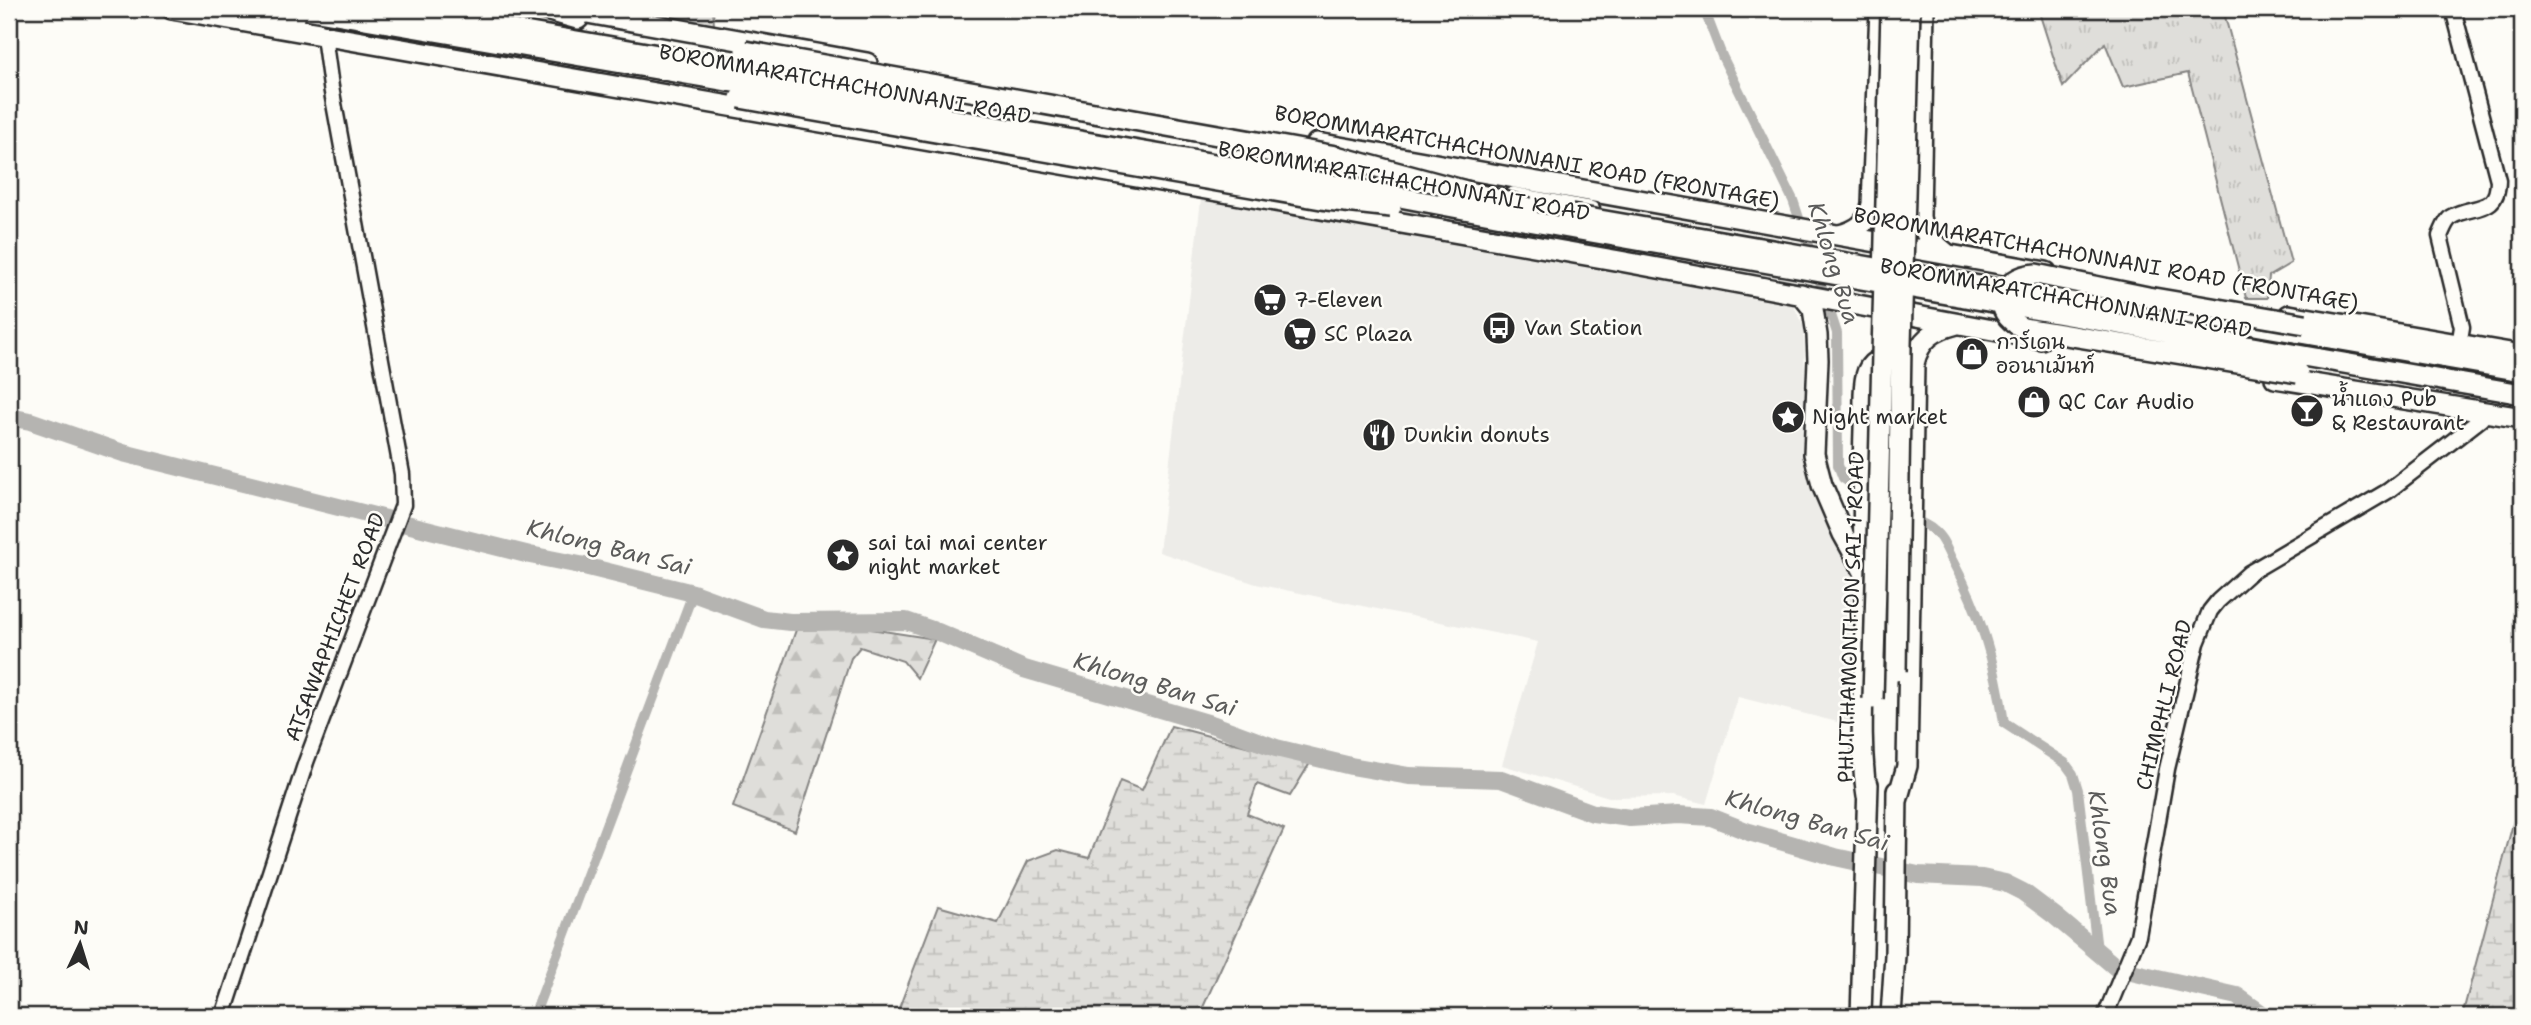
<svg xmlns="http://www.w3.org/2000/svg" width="2531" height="1025" font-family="'Shantell Sans','Playpen Sans Thai',sans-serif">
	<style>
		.built { fill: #edece8 }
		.grass { fill: url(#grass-tufts); stroke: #858482; stroke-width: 2 }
		.forest { fill: url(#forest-firs); stroke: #858482; stroke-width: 2 }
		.wetland { fill: url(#wetland-marsh); stroke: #858482; stroke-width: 2 }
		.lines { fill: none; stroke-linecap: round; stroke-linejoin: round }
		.canal { stroke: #b5b4b1; stroke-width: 10 }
		.river { stroke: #b5b4b1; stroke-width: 18 }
		.minor-casing { stroke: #2b2b2b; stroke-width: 19 }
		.major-casing { stroke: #2b2b2b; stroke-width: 24 }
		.minor { stroke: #fdfcf7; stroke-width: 14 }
		.major { stroke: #fdfcf7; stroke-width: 19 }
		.major-bridge-casing { stroke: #2b2b2b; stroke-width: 24; stroke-linecap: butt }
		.major-bridge { stroke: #fdfcf7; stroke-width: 19 }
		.labels { text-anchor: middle; stroke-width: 5; stroke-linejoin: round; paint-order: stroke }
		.street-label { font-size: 21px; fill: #2b2b2b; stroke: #fdfcf7 }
		.poi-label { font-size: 21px; fill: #2b2b2b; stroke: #fdfcf7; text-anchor: start }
		.water-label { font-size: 23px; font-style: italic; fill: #5b5b5a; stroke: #fdfcf7 }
	</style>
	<defs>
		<pattern id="grass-tufts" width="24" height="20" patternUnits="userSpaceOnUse" patternTransform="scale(1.75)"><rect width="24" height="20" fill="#dfdeda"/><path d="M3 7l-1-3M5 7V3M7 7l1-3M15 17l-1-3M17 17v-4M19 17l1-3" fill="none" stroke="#c0bfbb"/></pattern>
		<pattern id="forest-firs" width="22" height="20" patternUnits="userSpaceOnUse" patternTransform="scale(1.75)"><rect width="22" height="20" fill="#dfdeda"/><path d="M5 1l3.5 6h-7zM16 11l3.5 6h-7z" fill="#c0bfbb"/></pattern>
		<pattern id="wetland-marsh" width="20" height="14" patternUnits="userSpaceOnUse" patternTransform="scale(1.75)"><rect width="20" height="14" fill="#dfdeda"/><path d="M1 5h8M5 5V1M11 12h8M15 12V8" fill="none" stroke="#c0bfbb"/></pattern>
	</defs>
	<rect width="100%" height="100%" fill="#fdfcf7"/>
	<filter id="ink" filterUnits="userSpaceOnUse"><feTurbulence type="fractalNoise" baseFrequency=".0143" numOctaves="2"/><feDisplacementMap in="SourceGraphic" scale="14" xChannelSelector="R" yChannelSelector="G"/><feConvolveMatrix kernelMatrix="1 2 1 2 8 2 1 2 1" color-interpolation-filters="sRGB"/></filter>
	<g filter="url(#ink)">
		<!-- built -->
		<path class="built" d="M1201 200 1793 304 1804 327 1806 466 1852 571 1849 725 1738 697 1706 804 1673 796 1609 797 1502 765 1538 642 1256 584 1159 552Z"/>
		<!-- grass -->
		<path class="grass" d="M2038 9H2223L2291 263 2269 276 2267 298H2246L2188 73 2123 87 2105 43 2063 87Z"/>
		<!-- forest -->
		<path class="forest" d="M864 628 935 639 917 678 903 661 860 647 851 658 795 831 733 807 796 630Z"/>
		<!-- wetland -->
		<path class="wetland" d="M664 9H713L714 26 665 19Z
			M1171 726 1310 763 1290 796 1257 784 1247 814 1284 829 1199 1016H896L938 906 998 923 1028 861 1058 850 1089 858 1120 781 1142 790Z
			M2520 797H2522V1016H2462Z"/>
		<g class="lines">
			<!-- canal -->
			<path class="canal" d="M1704 9 1722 56 1793 200 1837 333 1838 465 1843 478 1864 492
				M1908 517C1916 521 1926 524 1933 530 1943 537 1947 551 1953 562 1981 613 1996 665 2004 723L2065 763 2073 774 2078 790 2097 950
				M534 1016 693 593"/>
			<!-- river -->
			<path class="river" d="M9 417 30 421 123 453 530 555 580 565 693 593 764 619 790 622 906 621 938 632 1024 669 1214 725 1276 748 1351 766 1409 776 1501 779 1593 813 1630 818 1678 815 1711 817 1749 832 1835 857 1918 875 1982 878 2005 883 2023 892 2055 916 2118 969 2237 996 2265 1016"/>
			<defs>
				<path id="minor" d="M2453 9 2498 180C2498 215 2472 204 2451 217 2445 222 2443 230 2440 236L2462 327 2459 345
					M223 1016 306 762 403 505 402 474 331 87 324 36
					M2105 1016 2138 936 2167 769 2197 643 2210 611 2218 601 2249 573 2388 491 2481 419 2485 412"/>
				<path id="major" d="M172 9 1620 261 2041 339
					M254 9H270
					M277 9 321 16
					M542 9 578 19
					M565 9 867 63
					M1924 9 1920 217C1923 234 1932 242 1946 253
					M926 95 1366 172
					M1317 143 2046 272
					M1513 197 1590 211
					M1839 235C1857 231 1868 223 1872 204L1880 9
					M1801 294 1813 309 1817 335 1818 360 1814 454 1822 485 1843 534 1863 570
					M2092 297 2522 371
					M2289 315 2522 355
					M2275 378 2522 418
					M1867 796C1857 733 1866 668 1865 605 1864 546 1862 488 1864 429 1865 412 1862 392 1866 376 1869 362 1880 357 1894 357
					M1897 801 1907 766 1914 364C1919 339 1934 330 1957 324
					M1861 1016 1868 784
					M1891 1016 1895 955 1897 791"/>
			</defs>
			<!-- minor casing -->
			<use href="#minor" class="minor-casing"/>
			<!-- major casing -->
			<use href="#major" class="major-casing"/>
			<!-- minor -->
			<use href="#minor" class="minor"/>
			<!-- major -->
			<use href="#major" class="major"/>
			<defs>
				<path id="major-bridge" d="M306 9 1314 181 1528 221 2522 394
					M391 9 942 104
					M745 51 1336 156 1529 208
					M740 98 1327 200 1391 207
					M1571 215 2111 309
					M2298 373 2023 328C1988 312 2000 276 2036 274L2148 297 2305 324
					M1896 671 1901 345 1910 9
					M1873 699 1891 9"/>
			</defs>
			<!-- major-bridge casing -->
			<use href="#major-bridge" class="major-bridge-casing"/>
			<!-- major-bridge -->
			<use href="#major-bridge" class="major-bridge"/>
		</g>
	</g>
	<!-- icons -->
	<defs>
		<symbol id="supermarket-disc" viewBox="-11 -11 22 22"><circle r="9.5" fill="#2b2b2b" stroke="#fdfcf7"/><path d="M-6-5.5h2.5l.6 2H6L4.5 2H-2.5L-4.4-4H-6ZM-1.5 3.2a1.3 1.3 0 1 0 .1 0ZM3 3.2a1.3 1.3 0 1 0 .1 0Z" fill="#fff"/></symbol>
		<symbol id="bus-disc" viewBox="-11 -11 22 22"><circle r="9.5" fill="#2b2b2b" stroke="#fdfcf7"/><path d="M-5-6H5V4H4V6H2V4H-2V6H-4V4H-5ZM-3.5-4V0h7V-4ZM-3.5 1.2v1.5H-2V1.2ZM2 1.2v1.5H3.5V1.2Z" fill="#fff"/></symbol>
		<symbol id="shop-disc" viewBox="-11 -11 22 22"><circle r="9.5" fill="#2b2b2b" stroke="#fdfcf7"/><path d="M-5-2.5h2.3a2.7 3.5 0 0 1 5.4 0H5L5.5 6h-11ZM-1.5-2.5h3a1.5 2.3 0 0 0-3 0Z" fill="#fff"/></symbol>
		<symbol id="bar-disc" viewBox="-11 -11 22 22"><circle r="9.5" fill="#2b2b2b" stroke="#fdfcf7"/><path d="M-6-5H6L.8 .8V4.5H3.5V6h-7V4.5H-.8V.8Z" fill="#fff"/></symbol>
		<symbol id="sight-disc" viewBox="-11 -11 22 22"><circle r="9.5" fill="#2b2b2b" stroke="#fdfcf7"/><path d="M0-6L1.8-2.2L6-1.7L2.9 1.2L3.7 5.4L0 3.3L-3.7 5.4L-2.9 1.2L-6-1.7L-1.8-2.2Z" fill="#fff"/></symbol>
		<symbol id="restaurant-disc" viewBox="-11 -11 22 22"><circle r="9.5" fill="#2b2b2b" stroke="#fdfcf7"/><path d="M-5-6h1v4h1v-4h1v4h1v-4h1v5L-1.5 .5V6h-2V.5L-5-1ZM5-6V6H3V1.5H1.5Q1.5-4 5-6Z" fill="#fff"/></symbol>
	</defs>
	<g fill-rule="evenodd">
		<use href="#supermarket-disc" x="1251" y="281" width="38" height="38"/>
		<use href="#bus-disc" x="1480" y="309" width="38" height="38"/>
		<use href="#supermarket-disc" x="1281" y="315" width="38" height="38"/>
		<use href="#shop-disc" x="1953" y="335" width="38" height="38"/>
		<use href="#shop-disc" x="2015" y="383" width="38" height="38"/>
		<use href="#bar-disc" x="2288" y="392" width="38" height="38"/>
		<use href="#sight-disc" x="1769" y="398" width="38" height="38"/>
		<use href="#restaurant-disc" x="1360" y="416" width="38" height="38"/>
		<use href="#sight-disc" x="824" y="536" width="38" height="38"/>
	</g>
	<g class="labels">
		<!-- street labels -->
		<g class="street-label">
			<text transform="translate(845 84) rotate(10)" y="7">BOROMMARATCHACHONNANI ROAD</text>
			<text transform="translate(1527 157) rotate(10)" y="7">BOROMMARATCHACHONNANI ROAD (FRONTAGE)</text>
			<text transform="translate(1404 181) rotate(10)" y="7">BOROMMARATCHACHONNANI ROAD</text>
			<text transform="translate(2106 259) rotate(10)" y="7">BOROMMARATCHACHONNANI ROAD (FRONTAGE)</text>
			<text transform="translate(2066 298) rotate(10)" y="7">BOROMMARATCHACHONNANI ROAD</text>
			<text transform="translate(1851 617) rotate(-88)" y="7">PHUTTHAMONTHON SAI 1 ROAD</text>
			<text transform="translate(335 627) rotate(-69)" y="7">ATSAWAPHICHET ROAD</text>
			<text transform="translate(2164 705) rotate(-76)" y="7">CHIMPHLI ROAD</text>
		</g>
		<!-- poi labels -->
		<g class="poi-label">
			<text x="1294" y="307">7-Eleven</text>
			<text x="1524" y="335">Van Station</text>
			<text x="1324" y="341">SC Plaza</text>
			<text x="1996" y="349">การ์เดน<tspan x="1996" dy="24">ออนาเม้นท์</tspan></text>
			<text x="2332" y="406">น้ำแดง Pub<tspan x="2332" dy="24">&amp; Restaurant</tspan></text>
			<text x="2058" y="409">QC Car Audio</text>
			<text x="1812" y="424">Night market</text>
			<text x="1404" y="442">Dunkin donuts</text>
			<text x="868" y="550">sai tai mai center<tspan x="868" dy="24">night market</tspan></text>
		</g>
		<!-- water labels -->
		<g class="water-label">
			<text transform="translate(1834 263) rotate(73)" y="8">Khlong Bua</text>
			<text transform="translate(609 547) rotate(14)" y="8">Khlong Ban Sai</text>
			<text transform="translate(1155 684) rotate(17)" y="8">Khlong Ban Sai</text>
			<text transform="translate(1807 820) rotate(16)" y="8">Khlong Ban Sai</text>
			<text transform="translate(2105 853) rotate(82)" y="8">Khlong Bua</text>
		</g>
	</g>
	<!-- margin -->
	<rect width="2531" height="1025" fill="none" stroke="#fdfcf7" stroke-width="35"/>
	<rect x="18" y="18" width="2496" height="990" fill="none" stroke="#2b2b2b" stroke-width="2.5" filter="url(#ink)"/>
	<!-- north arrow -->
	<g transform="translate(80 944) rotate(4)" stroke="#fdfcf7" stroke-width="5" paint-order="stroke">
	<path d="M0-5L12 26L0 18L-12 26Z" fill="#2b2b2b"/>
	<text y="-10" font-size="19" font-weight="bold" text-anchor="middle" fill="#2b2b2b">N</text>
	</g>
</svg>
